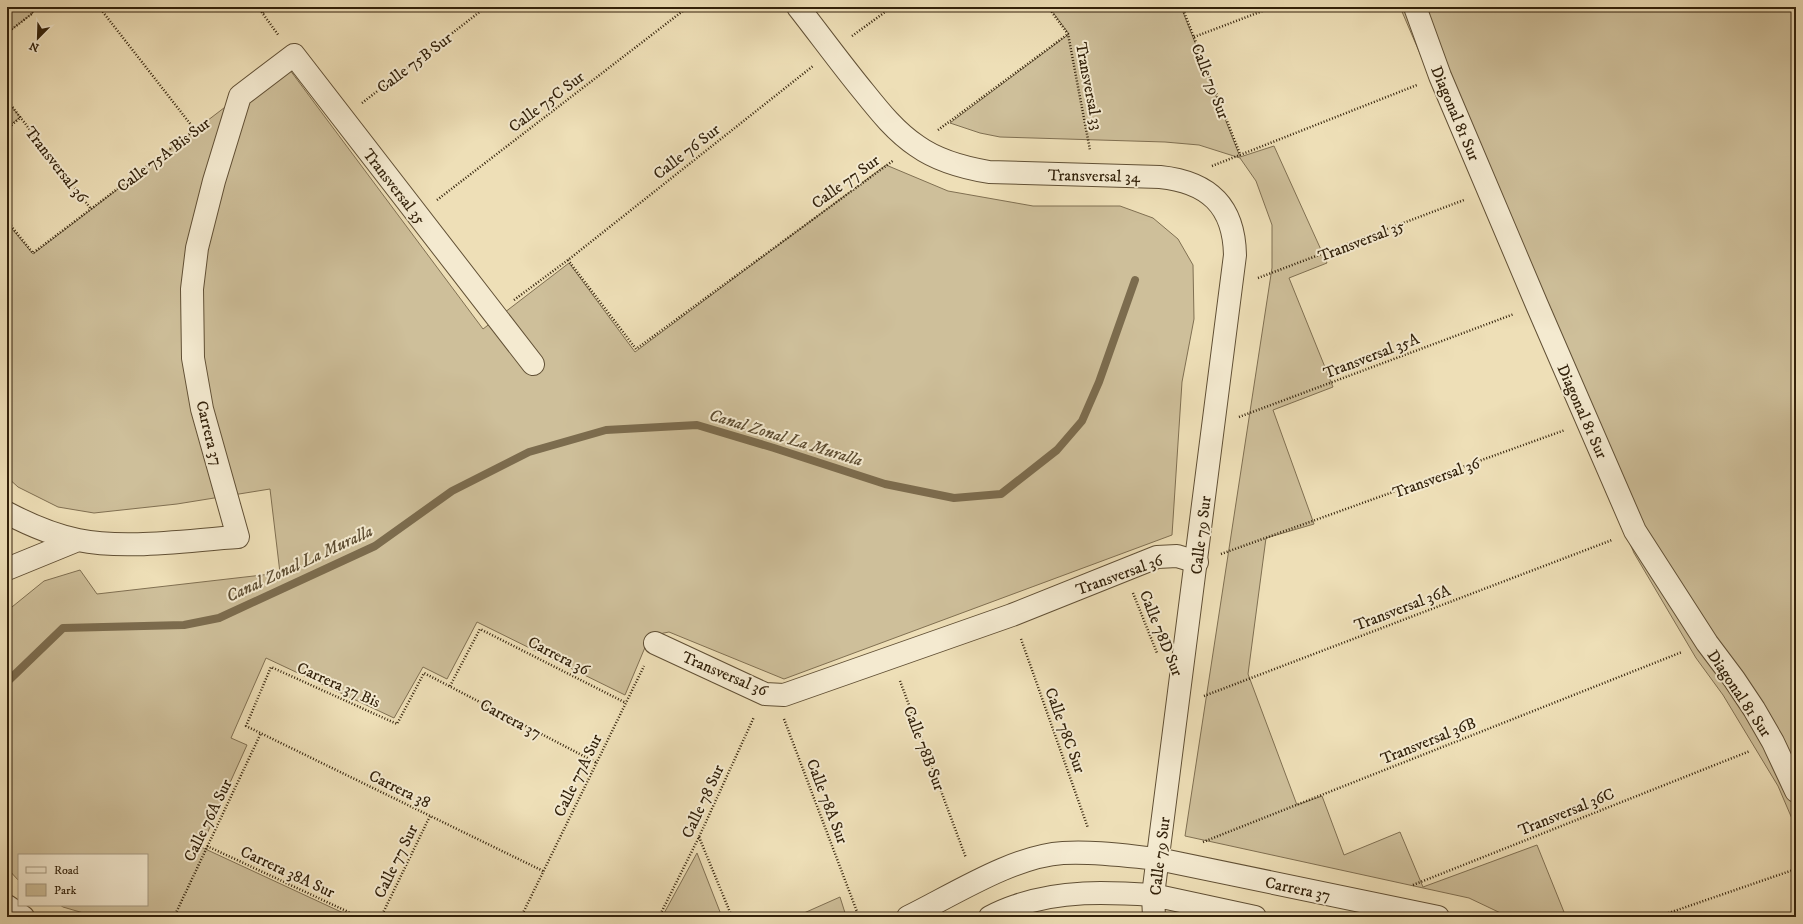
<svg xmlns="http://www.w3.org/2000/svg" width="1803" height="924" font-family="'IM FELL DW Pica',serif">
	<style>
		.green { fill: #cebf9a; stroke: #807052 }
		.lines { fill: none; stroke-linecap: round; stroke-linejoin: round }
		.stream { stroke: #7c6c4e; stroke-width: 8 }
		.minor-casing { stroke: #615035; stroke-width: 24 }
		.tertiary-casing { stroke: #615035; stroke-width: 24 }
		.path { stroke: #32210a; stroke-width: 2.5; stroke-dasharray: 1 2; stroke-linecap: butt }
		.minor { stroke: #f4ead0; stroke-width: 22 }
		.tertiary { stroke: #f4ead0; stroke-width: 22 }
		.labels { text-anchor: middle; stroke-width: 4; stroke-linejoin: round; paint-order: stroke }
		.street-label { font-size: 16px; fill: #32210a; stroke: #f4ead0 }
		.water-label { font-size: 17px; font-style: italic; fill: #5d4d32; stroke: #f4ead0 }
	</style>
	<rect width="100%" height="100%" fill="#eedfb7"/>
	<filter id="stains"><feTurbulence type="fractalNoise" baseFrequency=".005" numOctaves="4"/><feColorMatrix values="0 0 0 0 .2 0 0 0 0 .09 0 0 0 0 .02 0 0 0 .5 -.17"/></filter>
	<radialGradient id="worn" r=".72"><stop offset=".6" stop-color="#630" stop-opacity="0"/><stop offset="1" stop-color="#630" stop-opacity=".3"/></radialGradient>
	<!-- green -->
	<path class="green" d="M7 7H29L33 13 7 33Z
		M1049 7H1181L1240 157 1274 146 1327 263 1289 278 1333 387 1273 410 1314 524 1266 538 1248 674 1297 805 1322 796 1344 855 1400 832 1423 887 1537 845 1566 917H1509L1469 898 1185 836 1272 268V225L1256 181 1240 158 1199 145 1165 142 1000 137 980 133 950 123 1069 34Z
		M1400 7H1796V828L1778 786 1723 695 1696 658 1634 553Z
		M284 62 483 329 569 263 635 352 886 165 948 191 1033 206H1120L1153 218 1178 239 1193 265 1194 319 1182 382 1172 535 784 679 669 632 654 635 646 645 625 695 477 622 447 679 423 667 394 718 266 658 231 738 247 745 201 847 352 917H97L63 907 60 905H147V855H19V881L7 868V611L44 581 80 570 97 594 280 573 270 489 177 504 94 513 58 507 18 487 7 477V223L33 254Z
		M7 101 20 117 7 128Z
		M697 853 722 917H662Z
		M840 897 846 916 844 917H795Z"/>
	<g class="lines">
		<!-- stream -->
		<path class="stream" d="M7 682 63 628 184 625 219 618 375 546 452 491 529 452 606 430 697 425 774 448 885 484 954 498 1001 494 1057 450 1082 421 1099 382 1135 280"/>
		<defs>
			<path id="minor" d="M1415 7 1440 76 1537 305 1635 531 1707 643 1734 679 1754 709 1773 742 1796 791
				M7 513C30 525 53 535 78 540 126 550 189 540 238 537L202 409 193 358 192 289 197 248 214 181 240 96 294 55 533 364
				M7 569 78 540
				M655 643 765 694 784 695 1012 615 1157 557 1177 556 1197 562
				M1158 859 1438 917
				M1154 917 1153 895 1255 917"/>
			<path id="tertiary" d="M798 7C820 35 841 64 864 92 880 112 896 132 917 146 938 161 965 168 989 172L1160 177C1208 182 1234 205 1235 255L1153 895C1107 892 1060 890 1016 906 1007 909 998 913 990 917
				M7 906 23 917
				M908 917C953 895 1013 856 1063 853 1095 851 1127 856 1158 859"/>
		</defs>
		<!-- minor casing -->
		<use href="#minor" class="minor-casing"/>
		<!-- tertiary casing -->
		<use href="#tertiary" class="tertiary-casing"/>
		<!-- path -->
		<path class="path" d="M99 7 195 130
			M258 7 279 36
			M1048 7 1068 34 1090 150
			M1182 7 1240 154
			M263 13 270 7
			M7 33 33 13 29 7
			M852 36 892 7
			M1194 37 1273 7
			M7 100 91 209
			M362 103 486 7
			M7 129 21 117
			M938 130 1068 34
			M1212 166 1417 85
			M437 200 688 7
			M7 221 33 253 204 123
			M568 260 636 349 894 160
			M1258 278 1464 200
			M514 300 568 260 813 66
			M1239 417 1514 314
			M1221 554 1565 430
			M1133 593 1157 653
			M1021 639 1088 828
			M900 681 966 858
			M450 686 480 629 626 703
			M1204 696 1612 540
			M784 719 859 917
			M699 837 732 917
			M1203 842 1682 652
			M207 846 359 917
			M543 871 246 726 271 667 397 724 424 673 597 763
			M1413 885 1750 751
			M174 917 261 733
			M381 917 430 816
			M521 917 644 666
			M659 917 699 837 754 717
			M1657 917 1796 869"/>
		<!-- minor -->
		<use href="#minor" class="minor"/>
		<!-- tertiary -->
		<use href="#tertiary" class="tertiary"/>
	</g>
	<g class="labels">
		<!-- street labels -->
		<g class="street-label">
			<text transform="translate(414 62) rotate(-37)" y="6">Calle 75B Sur</text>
			<text transform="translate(1211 81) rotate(69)" y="6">Calle 79 Sur</text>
			<text transform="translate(1090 86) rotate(79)" y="6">Transversal 33</text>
			<text transform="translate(546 101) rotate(-37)" y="6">Calle 75C Sur</text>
			<text transform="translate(1456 113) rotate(67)" y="6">Diagonal 81 Sur</text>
			<text transform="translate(686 151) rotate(-38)" y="6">Calle 76 Sur</text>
			<text transform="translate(163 154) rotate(-37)" y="6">Calle 75A Bis Sur</text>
			<text transform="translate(57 164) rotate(52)" y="6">Transversal 36</text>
			<text transform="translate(1094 175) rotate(1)" y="6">Transversal 34</text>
			<text transform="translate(845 181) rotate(-36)" y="6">Calle 77 Sur</text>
			<text transform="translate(395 186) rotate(52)" y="6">Transversal 35</text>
			<text transform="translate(1361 240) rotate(-21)" y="6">Transversal 35</text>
			<text transform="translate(1371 355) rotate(-21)" y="6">Transversal 35A</text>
			<text transform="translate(1583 411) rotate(66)" y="6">Diagonal 81 Sur</text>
			<text transform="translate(210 433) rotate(76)" y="6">Carrera 37</text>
			<text transform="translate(1436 477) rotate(-20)" y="6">Transversal 36</text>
			<text transform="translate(1200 535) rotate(-83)" y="6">Calle 79 Sur</text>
			<text transform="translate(1119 574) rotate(-20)" y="6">Transversal 36</text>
			<text transform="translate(1402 607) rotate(-21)" y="6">Transversal 36A</text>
			<text transform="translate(1162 633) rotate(68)" y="6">Calle 78D Sur</text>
			<text transform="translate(559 655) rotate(27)" y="6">Carrera 36</text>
			<text transform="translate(725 673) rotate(23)" y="6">Transversal 36</text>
			<text transform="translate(339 684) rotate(24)" y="6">Carrera 37 Bis</text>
			<text transform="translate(1740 693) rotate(56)" y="6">Diagonal 81 Sur</text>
			<text transform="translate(511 718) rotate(28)" y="6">Carrera 37</text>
			<text transform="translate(1066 730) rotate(70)" y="6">Calle 78C Sur</text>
			<text transform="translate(1428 740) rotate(-22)" y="6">Transversal 36B</text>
			<text transform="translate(925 748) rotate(69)" y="6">Calle 78B Sur</text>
			<text transform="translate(577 775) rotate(-64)" y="6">Calle 77A Sur</text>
			<text transform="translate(400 788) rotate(26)" y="6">Carrera 38</text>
			<text transform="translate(702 801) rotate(-65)" y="6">Calle 78 Sur</text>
			<text transform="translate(828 801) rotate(69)" y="6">Calle 78A Sur</text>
			<text transform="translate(1566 811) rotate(-22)" y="6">Transversal 36C</text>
			<text transform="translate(207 820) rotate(-64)" y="6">Calle 76A Sur</text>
			<text transform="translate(1159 856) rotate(-83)" y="6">Calle 79 Sur</text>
			<text transform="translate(395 861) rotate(-64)" y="6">Calle 77 Sur</text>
			<text transform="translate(288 871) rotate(25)" y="6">Carrera 38A Sur</text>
			<text transform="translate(1298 888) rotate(12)" y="6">Carrera 37</text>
		</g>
		<!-- water labels -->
		<g class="water-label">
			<text transform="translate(786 437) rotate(17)" y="6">Canal Zonal La Muralla</text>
			<text transform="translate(299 563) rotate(-25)" y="6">Canal Zonal La Muralla</text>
		</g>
	</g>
	<!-- margin -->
	<rect width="1803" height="924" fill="none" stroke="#eedfb7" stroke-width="24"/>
	<rect x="8" y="8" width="1787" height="908" fill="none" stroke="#32210a" stroke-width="2"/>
	<rect x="12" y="12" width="1779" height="900" fill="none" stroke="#32210a"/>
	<!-- legend -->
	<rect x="18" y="854" width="130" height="52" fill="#f4ead0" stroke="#a69a81"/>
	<rect x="26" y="867" width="20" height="6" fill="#f4ead0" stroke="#a69a81"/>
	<text x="54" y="874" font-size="12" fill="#32210a">Road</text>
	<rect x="26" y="884" width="20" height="12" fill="#cebf9a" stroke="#a69a81"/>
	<text x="54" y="894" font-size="12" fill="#32210a">Park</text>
	<!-- north arrow -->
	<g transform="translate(38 38) rotate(203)" stroke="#f4ead0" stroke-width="3" paint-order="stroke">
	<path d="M0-3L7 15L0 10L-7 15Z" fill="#32210a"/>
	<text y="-6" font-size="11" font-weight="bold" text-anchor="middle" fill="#32210a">N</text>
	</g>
	<rect width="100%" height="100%" filter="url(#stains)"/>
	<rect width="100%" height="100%" fill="url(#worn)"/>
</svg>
